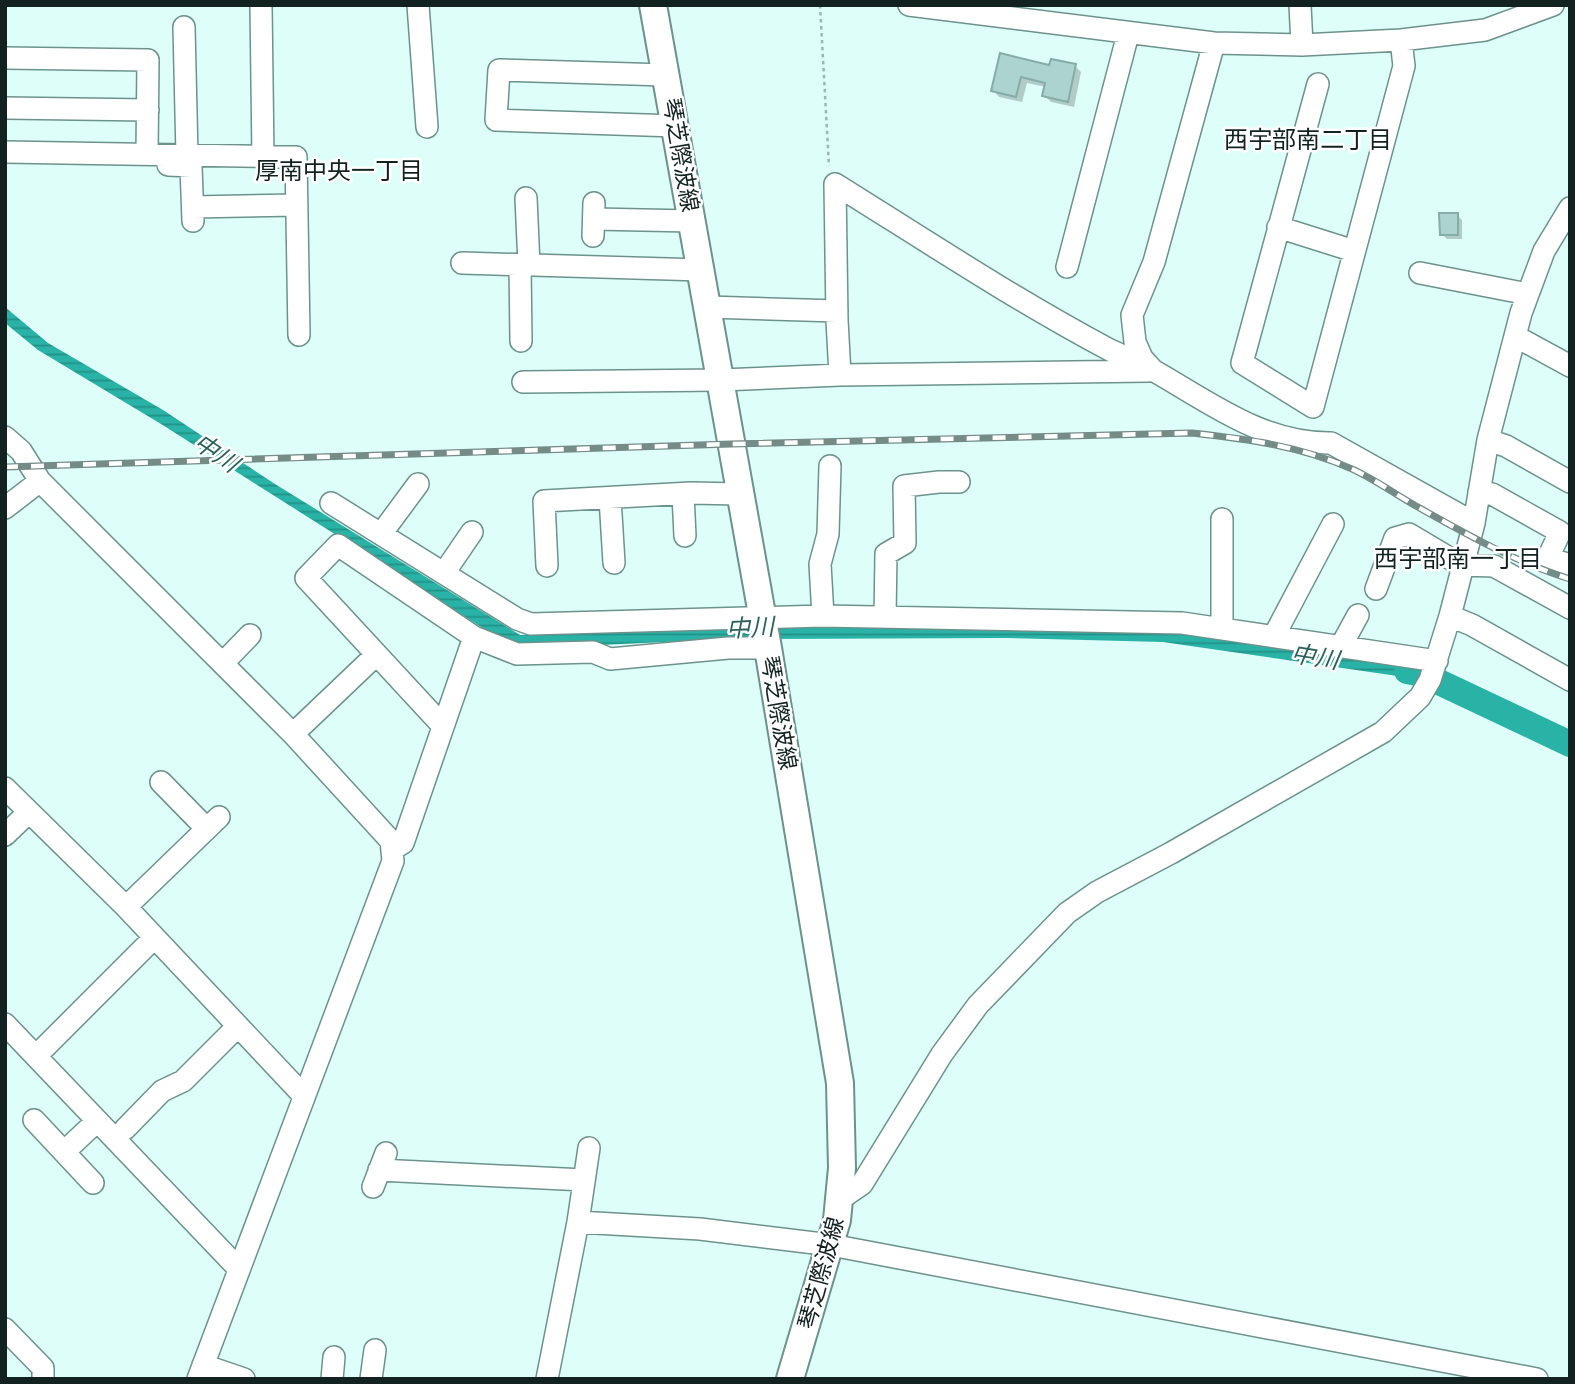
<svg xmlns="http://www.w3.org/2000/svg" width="1575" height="1384" font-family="'Nunito Sans','Noto Sans JP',sans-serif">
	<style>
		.water { fill: url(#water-rules) }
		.shadow { fill: #0003 }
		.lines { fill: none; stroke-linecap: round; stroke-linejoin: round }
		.river { stroke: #29b3a6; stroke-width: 26 }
		.building { fill: #acd3cd; stroke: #85aca6; stroke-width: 2 }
		.minor-casing { stroke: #6c928c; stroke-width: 24 }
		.major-casing { stroke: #6c928c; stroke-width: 30 }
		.path { stroke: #9cb7b3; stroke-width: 2.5; stroke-dasharray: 3.5 3.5; stroke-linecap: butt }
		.minor { stroke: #fff; stroke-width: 21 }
		.major { stroke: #fff; stroke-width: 26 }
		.rail-casing { stroke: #748b88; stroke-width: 7 }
		.rail { stroke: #fff; stroke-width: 4.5; stroke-dasharray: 13; stroke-linecap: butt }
		.labels { text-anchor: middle; stroke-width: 5; stroke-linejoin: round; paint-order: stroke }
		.street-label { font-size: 23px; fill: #122220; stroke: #fff }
		.neighbourhood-label { font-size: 24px; fill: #122220; stroke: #fff }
		.water-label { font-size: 24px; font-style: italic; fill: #2c615b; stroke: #fff }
	</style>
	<defs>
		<pattern id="water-rules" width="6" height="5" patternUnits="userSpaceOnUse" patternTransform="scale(1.75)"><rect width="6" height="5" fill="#29b3a6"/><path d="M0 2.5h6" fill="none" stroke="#229187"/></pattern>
	</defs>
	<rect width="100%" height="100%" fill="#defef9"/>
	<!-- water -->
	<path class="water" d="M5 307 48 343 163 410 275 484 520 635 788 624 1178 632 1426 671 1425 680 1163 642 1007 638 728 639 516 649 161 424 38 350 5 323Z"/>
	<!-- shadow -->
	<path class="shadow" d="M1002 55 1051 67 1075 66 1081 72 1074 107 1051 102 1044 95 1046 87 1027 83 1022 102 999 97 993 90Z
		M1457 215 1462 220V239H1447L1442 234Z"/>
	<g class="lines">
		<!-- river -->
		<path class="river" d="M1407 671 1422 674 1570 744"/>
	</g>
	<!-- building -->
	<path class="building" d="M1000 53 1049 65 1051 59 1076 64 1068 102 1042 96 1045 83 1021 77 1016 97 991 91Z
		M1439 213H1458V235H1440Z"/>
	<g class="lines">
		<defs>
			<path id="minor" d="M261 5 263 158
				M418 5 427 127
				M909 5 1214 43 1302 45 1401 40 1485 30 1553 5
				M1300 5 1302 45
				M184 27 187 156
				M5 58 148 60 147 154
				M666 75 499 70 496 120 676 126
				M1318 84 1242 363 1313 407 1404 66 1401 40
				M5 108 148 110
				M5 152 296 157 299 335
				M168 165 191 166 193 221
				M835 184C925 240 1014 299 1108 349 1124 357 1141 363 1156 372 1212 404 1264 444 1331 443L1474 523
				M835 184 837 320 840 375
				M526 198 529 265
				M193 207 297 205
				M594 219 692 221
				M1278 227 1354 251
				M593 236 594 203
				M462 263 702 270
				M520 265 521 341
				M1067 267 1128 34
				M1420 273 1528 294
				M708 307 837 311
				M1515 336 1570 366
				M1152 369 1142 358 1135 342 1132 315 1154 262 1214 43
				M523 382 721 380 840 375 1149 371
				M5 437 21 451 40 481 293 734 391 841 393 861 198 1379
				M1488 440 1506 446 1570 482
				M1479 492 1492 494 1560 532 1548 558 1570 565
				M683 494 685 536
				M610 498 614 563
				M331 503 517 619 531 624 823 616 1182 623 1437 661
				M5 508 40 481
				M381 534 418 484
				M547 566 544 501 691 493 740 494
				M444 573 472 532
				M1376 589 1395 538 1409 534 1461 565 1494 566 1570 608
				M823 616 820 564 828 534 830 466
				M1450 616 1472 625 1570 680
				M885 617 886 554 905 543 904 486 939 482H959
				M1222 629V519
				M1274 636 1333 524
				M1341 646 1358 615
				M223 663 250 635
				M442 725 306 578 338 545 474 637 517 654 593 652 610 659 728 648H768
				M293 734 376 655
				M161 782 206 828
				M5 788 126 907 304 1096
				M5 835 29 812
				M392 850 403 843 474 637
				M126 907 219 817
				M5 1024 238 1268
				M36 1056 154 938
				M34 1120 93 1183
				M125 1129 162 1091 183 1081 237 1027
				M64 1152 97 1121
				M379 1170 584 1180
				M373 1187 386 1153
				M840 1199 862 1184 942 1054 978 1005 1067 913 1097 892 1171 853 1383 732 1420 697 1430 680 1450 616 1474 523 1488 440 1521 313 1544 251 1570 208
				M578 1222 700 1229 831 1245 1537 1379
				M5 1329 43 1368V1379
				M203 1365 244 1379
				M332 1379 334 1357
				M371 1379 375 1350
				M547 1379 578 1222 589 1148"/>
			<path id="major" d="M653 5 768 648 840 1083 842 1168 837 1220 790 1379"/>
		</defs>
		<!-- minor casing -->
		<use href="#minor" class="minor-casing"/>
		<!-- major casing -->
		<use href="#major" class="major-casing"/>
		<!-- path -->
		<path class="path" d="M820 5 829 166"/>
		<!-- minor -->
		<use href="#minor" class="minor"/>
		<!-- major -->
		<use href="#major" class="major"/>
		<defs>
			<path id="rail" d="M5 467 731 444 1192 433C1247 439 1300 446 1352 469 1374 479 1395 494 1416 506 1466 534 1515 562 1570 579"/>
		</defs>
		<!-- rail casing -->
		<use href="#rail" class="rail-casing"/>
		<!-- rail -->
		<use href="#rail" class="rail"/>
	</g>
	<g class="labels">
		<!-- street labels -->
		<g class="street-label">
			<text transform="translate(681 155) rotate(80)" y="8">琴芝際波線</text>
			<text transform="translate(779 713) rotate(80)" y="8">琴芝際波線</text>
			<text transform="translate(821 1273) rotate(-75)" y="8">琴芝際波線</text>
		</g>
		<!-- neighbourhood labels -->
		<g class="neighbourhood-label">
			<text x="1308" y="148">西宇部南二丁目</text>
			<text x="339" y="179">厚南中央一丁目</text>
			<text x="1458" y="567">西宇部南一丁目</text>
		</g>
		<!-- water labels -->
		<g class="water-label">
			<text transform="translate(216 453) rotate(34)" y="8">中川</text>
			<text transform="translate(750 628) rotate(-3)" y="8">中川</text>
			<text transform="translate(1315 657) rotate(9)" y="8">中川</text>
		</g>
	</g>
	<!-- border -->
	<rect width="1575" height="1384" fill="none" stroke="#122220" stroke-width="14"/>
</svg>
